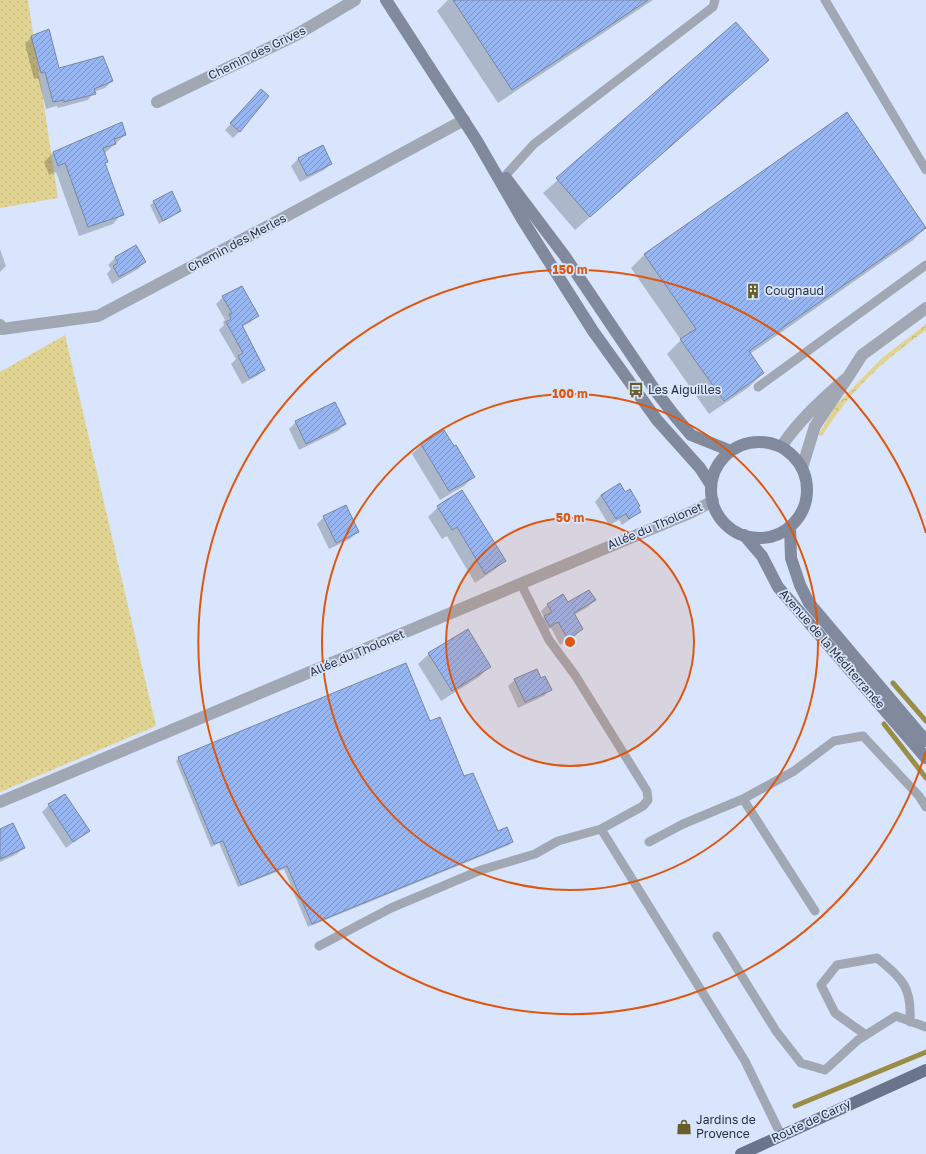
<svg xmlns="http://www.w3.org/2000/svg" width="926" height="1154" font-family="'Golos Text',sans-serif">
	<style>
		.grass { fill: url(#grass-dots) }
		.forest { fill: url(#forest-crowns) }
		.shadow { fill: #0003 }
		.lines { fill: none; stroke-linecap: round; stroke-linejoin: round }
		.stream { stroke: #9a8d46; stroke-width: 5 }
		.building { fill: url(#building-hatch); stroke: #7987a1 }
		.lane { stroke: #a1a8b4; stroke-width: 9 }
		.street { stroke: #a1a8b4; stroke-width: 12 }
		.secondary { stroke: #818a9c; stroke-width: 12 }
		.primary { stroke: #6a758b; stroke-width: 12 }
		.ring { fill: none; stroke: #de570e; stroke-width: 2 }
		.labels { text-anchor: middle; stroke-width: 3.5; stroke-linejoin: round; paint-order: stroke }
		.street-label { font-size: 12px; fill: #2a303b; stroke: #d8e5fc }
		.poi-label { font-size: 12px; fill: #2a303b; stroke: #d8e5fc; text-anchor: start }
		.centre { fill: #de570e; stroke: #d8e5fc; stroke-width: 2 }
		.ring-label { font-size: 12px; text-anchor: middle; font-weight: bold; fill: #de570e; stroke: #d8e5fc; stroke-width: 3.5; stroke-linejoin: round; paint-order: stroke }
	</style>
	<defs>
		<pattern id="grass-dots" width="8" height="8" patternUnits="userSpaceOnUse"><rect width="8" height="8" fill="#e1d493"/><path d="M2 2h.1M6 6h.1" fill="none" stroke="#c1b680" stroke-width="1.8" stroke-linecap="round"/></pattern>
		<pattern id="forest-crowns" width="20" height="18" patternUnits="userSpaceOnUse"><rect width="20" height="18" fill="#e1d493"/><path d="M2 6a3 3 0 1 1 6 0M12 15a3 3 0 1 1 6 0" fill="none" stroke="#c1b680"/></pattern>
		<pattern id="building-hatch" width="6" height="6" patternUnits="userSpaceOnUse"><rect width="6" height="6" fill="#97b6f2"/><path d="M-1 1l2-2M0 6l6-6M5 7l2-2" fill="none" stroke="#7b94c5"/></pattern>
	</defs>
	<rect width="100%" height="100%" fill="#d8e5fc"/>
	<!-- grass -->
	<path class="grass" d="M0 0H28L58 198 0 208Z
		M65 335 156 726 0 792V372Z"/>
	<!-- forest -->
	<path class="forest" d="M926 324V330C880 364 853 387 822 436L818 435 836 405 882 358Z"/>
	<!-- shadow -->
	<path class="shadow" d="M448 0H653L498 103 437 11Z
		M736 24 768 60 575 230 543 193Z
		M32 37 59 69 112 81 105 88 94 92 88 100 58 108 57 106 46 109 38 78 34 79 25 44Z
		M255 97 240 131 233 138 225 130Z
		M847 114 926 227 912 241 750 354 763 373 749 387 709 414 667 354 681 340 631 268 645 254Z
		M121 124 125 135 104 154 107 161 105 164 122 214 113 224 79 236 56 172 49 175 44 162 53 153Z
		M322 147 331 163 324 170 300 182 291 166 298 159Z
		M171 192 180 211 159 224 150 205Z
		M136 246 145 262 138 269 112 284 107 274 111 269 108 265 115 258Z
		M0 249 6 266 0 272Z
		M223 297 257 315 251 322 242 327 264 370 257 376 242 384 231 364 236 359 219 330 224 325 223 322 225 320 216 304Z
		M296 422 345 424 338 431 299 450 289 429Z
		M444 431 473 477 464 486 440 500 412 454 421 445Z
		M625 493 640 512 622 525 619 520 609 525 595 502 601 495Z
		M438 507 505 560 494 570 475 583 447 536 442 539 428 517Z
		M324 517 357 532 350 539 329 549 317 524Z
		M595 600 588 607 574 615 582 629 575 636 560 645 551 628 543 633 538 624 544 617 541 611 548 604Z
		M429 654 490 666 479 677 441 701 418 664Z
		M541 679 550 690 544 696 518 708 508 686 515 680Z
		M430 722 497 832 512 841 509 845 308 927 284 869 238 887 219 843 211 847 176 761 179 758Z
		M49 805 88 831 66 848 42 812Z
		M0 831 23 848 17 854 0 862Z"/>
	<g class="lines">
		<!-- stream -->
		<path class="stream" d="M893 683 926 721
			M884 724 926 778
			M795 1106 926 1052"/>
	</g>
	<!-- building -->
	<path class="building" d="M453 0H648L512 90Z
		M736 22 769 60 590 217 556 178Z
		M49 29 59 68 103 56 113 81 94 89 96 94 64 102V100L53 102 45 72 41 73 31 36Z
		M261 89 269 96 240 132 230 123Z
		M847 112 926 228 749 351 764 373 724 401 680 339 696 329 644 254Z
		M122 122 126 135 114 139 116 144 103 148 108 162 105 163 124 215 88 227 65 163 58 166 53 152Z
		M323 145 332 164 307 176 298 158Z
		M172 191 181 211 163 221 153 201Z
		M136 245 146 262 119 277 113 266 118 263 115 257Z
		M242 286 259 316 242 325 265 370 249 378 238 356 243 353 226 322 231 319 229 314 232 313 222 296Z
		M335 402 346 424 306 444 295 421Z
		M444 430 454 446 456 445 475 477 449 491 421 444Z
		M620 483 625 492 630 489 640 506 638 507 641 512 629 519 626 514 616 519 601 495Z
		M462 490 506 561 485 574 457 527 452 530 437 506Z
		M346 505 359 532 336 543 323 516Z
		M589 590 596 600 574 613 583 629 568 639 558 622 550 627 544 616 552 612 547 604 563 594 568 602Z
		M468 629 491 667 452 691 428 653Z
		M406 663 430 721 440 717 464 776 473 773 498 831 507 827 513 842 312 924 287 866 241 885 223 841 214 844 178 757Z
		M537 669 541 678 545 676 552 690 525 702 514 679Z
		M65 794 90 831 73 842 48 804Z
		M13 823 25 848 0 859V829Z"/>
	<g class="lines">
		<!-- lane -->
		<path class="lane" d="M825 0 926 170
			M505 176 534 144 713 7 715 0
			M758 387 926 265
			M521 584 549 640 575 675 647 791 648 800 643 806 601 829 745 1061 781 1135
			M649 842 683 824 743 799
			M815 911 743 799 794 771 834 741 863 736 919 796 926 807
			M717 936 776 1031 801 1063 825 1070 858 1040 896 1016 926 1027
			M319 946 391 908 481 870 535 854 558 841 601 829
			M866 1035 835 1013 821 985 837 965 877 958C902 979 912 986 910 1022"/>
		<!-- street -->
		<path class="street" d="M157 102 296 35 355 0
			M0 325 2 329 98 316 270 225 464 120
			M848 377 862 355 926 308
			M781 447C799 420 823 398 848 377L815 426 802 468
			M0 802 692 512 713 501"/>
		<!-- secondary -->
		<path class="secondary" d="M386 0 477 141 522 219 593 331 657 420 700 468 711 485
			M506 178 564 255 655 390 674 415 691 435 731 451
			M711 490a48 48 0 1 1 96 0a48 48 0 1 1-96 0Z
			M790 527 791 558 800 585 809 603 926 741
			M744 535 762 556 778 587 926 758"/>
		<!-- primary -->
		<path class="primary" d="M741 1154 926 1070"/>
	</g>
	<!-- distance rings -->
	<circle cx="570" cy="642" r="124" fill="#de570e" fill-opacity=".12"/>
	<g class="ring">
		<circle cx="570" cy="642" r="124"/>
		<circle cx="570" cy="642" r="248"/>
		<path d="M926 751A372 372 0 1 1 926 533"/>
	</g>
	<!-- icons -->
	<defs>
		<symbol id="building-bare" viewBox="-9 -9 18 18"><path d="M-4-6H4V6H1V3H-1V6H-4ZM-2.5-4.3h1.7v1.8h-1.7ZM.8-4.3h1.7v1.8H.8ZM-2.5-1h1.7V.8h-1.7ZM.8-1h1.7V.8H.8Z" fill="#685e2b" stroke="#d8e5fc" stroke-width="2.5" paint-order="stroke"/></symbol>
		<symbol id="bus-bare" viewBox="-9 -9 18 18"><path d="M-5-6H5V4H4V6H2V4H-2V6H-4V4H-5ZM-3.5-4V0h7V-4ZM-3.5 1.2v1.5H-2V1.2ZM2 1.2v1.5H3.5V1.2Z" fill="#685e2b" stroke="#d8e5fc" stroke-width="2.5" paint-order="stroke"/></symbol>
		<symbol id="shop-bare" viewBox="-9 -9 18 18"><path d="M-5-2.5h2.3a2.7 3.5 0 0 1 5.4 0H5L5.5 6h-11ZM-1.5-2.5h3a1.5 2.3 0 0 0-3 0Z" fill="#685e2b" stroke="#d8e5fc" stroke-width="2.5" paint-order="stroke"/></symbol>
	</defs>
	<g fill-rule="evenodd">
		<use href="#building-bare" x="742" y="280" width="22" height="22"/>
		<use href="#bus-bare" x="625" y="379" width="22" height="22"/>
		<use href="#shop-bare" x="673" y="1116" width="22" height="22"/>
	</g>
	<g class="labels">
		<!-- street labels -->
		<g class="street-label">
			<text transform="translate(257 53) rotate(-26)" y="4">Chemin des Grives</text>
			<text transform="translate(237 243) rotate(-28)" y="4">Chemin des Merles</text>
			<text transform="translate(655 526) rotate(-23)" y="4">Allée du Tholonet</text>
			<text transform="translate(832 649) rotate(49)" y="4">Avenue de la Méditerranée</text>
			<text transform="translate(357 653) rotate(-23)" y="4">Allée du Tholonet</text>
			<text transform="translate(811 1121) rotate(-25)" y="4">Route de Carry</text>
		</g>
		<!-- poi labels -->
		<g class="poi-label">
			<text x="765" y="295">Cougnaud</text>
			<text x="648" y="394">Les Aiguilles</text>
			<text x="696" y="1124">Jardins de<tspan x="696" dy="14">Provence</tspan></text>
		</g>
	</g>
	<circle cx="570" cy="642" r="6" class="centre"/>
	<g class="ring-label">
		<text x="570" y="274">150 m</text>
		<text x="570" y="398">100 m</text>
		<text x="570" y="522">50 m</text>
	</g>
</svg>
